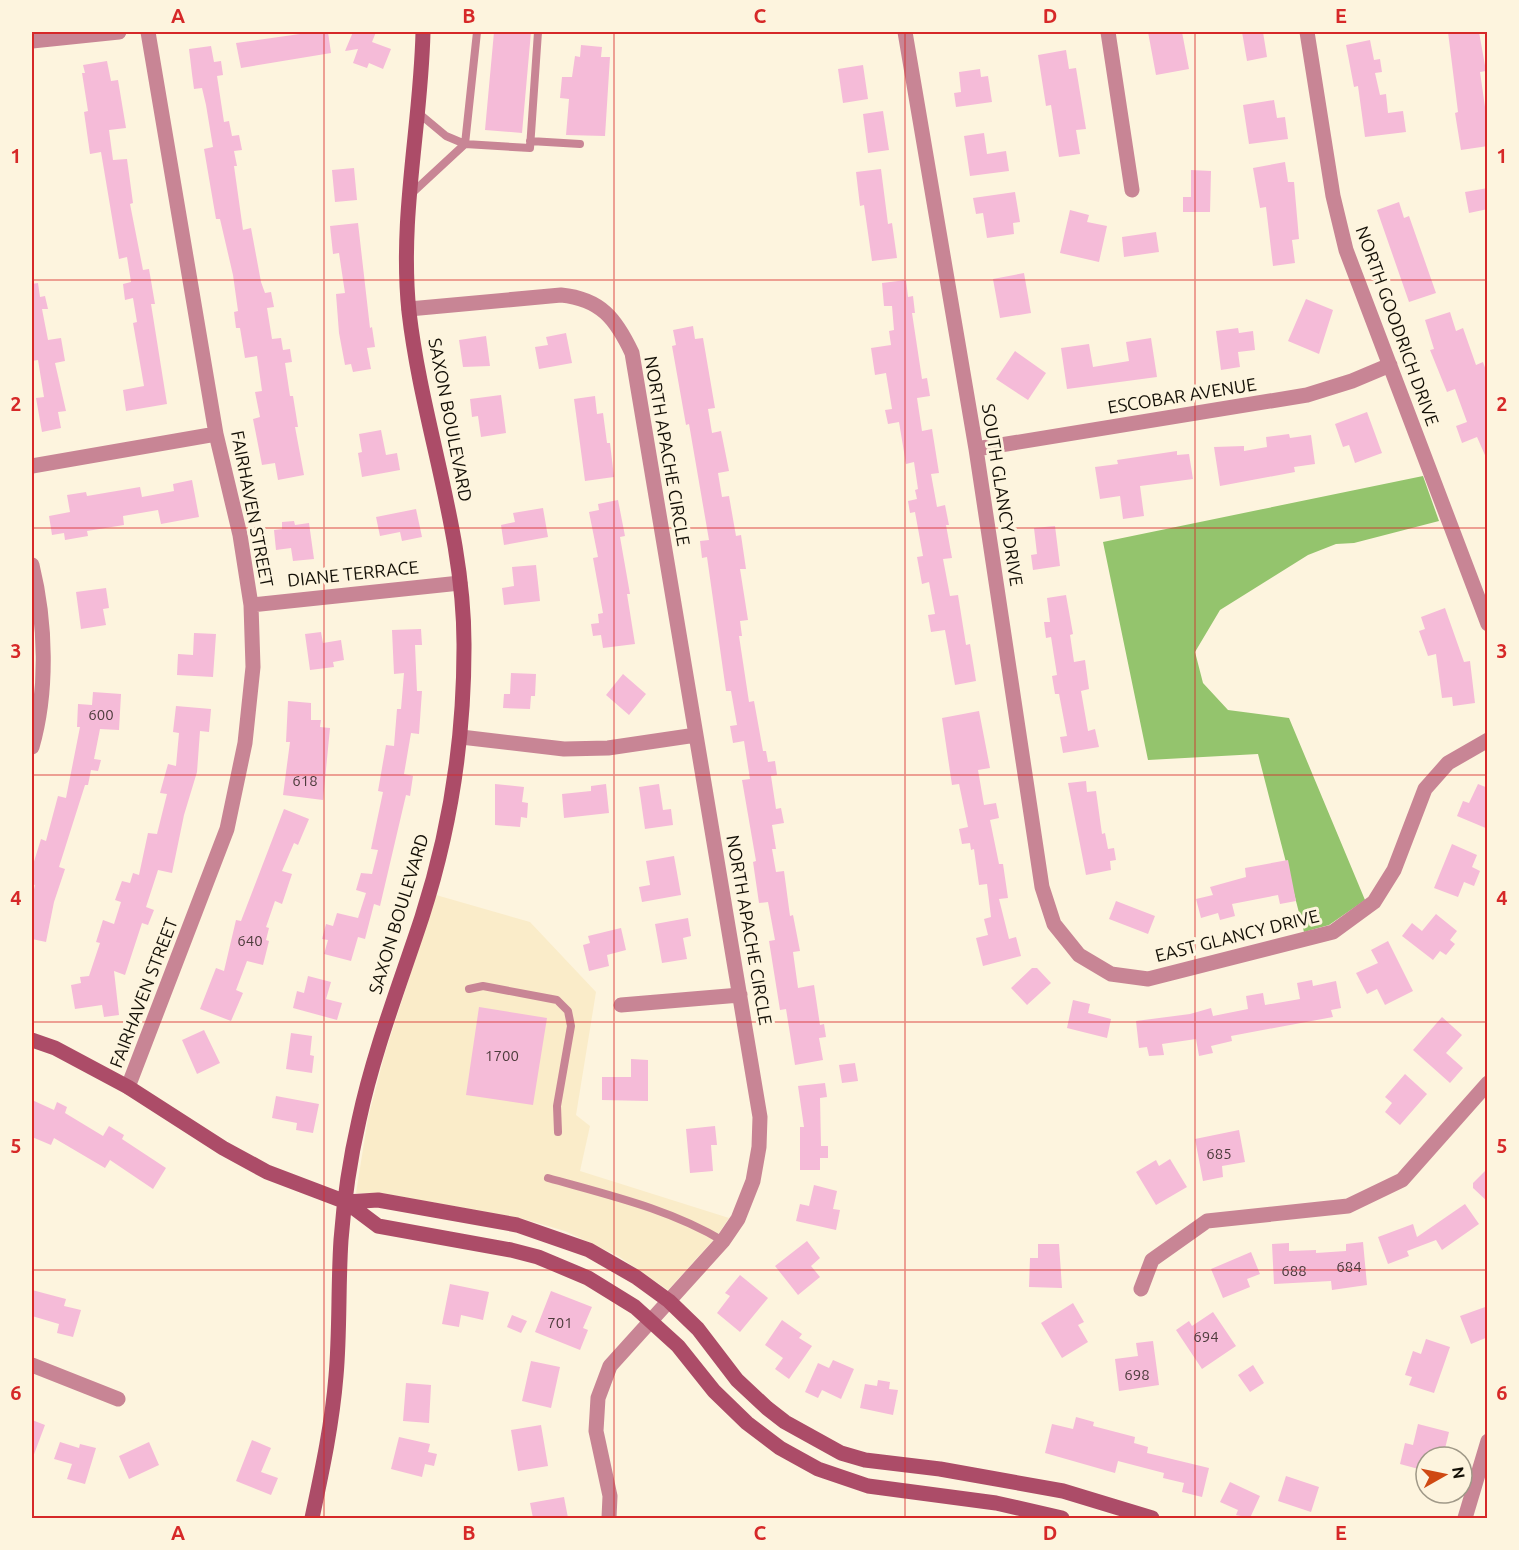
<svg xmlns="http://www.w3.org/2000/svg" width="1519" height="1550" font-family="Ubuntu,sans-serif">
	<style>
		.built { fill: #faecc9 }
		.forest { fill: #94c46d }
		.building { fill: #f5bbd8 }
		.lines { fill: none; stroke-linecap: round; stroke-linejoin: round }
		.lane { stroke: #c88595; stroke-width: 8 }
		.street { stroke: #c88595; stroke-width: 15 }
		.secondary { stroke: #ac4c68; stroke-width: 15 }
		.grid { fill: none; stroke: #d62828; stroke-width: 1.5; stroke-opacity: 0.55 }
		.labels { text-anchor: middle; stroke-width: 6; stroke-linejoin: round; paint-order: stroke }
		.number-label { font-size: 15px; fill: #4c3b3b }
		.street-label { font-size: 18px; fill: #141007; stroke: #fdf4de }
		.neatline { fill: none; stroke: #d62828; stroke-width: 2 }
		.grid-label { font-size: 20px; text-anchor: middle; font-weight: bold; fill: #d62828 }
	</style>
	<rect width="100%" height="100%" fill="#fdf4de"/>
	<!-- built -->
	<path class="built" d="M436 895 530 922 596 992 576 1115 590 1126 580 1171 729 1218 716 1237 668 1290 618 1256 565 1231 520 1218 381 1193H356L368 1118 385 1053Z"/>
	<!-- forest -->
	<path class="forest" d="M1423 476 1439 521 1354 543 1336 544 1308 555 1220 610 1195 652 1203 683 1228 710 1289 718 1365 900 1329 925 1304 932 1258 754 1148 760 1103 542Z"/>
	<!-- building -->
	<path class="building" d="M314 32H328L331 53 241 68 236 43Z
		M353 32H376L372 42 391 49 383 69 369 63 367 68 353 63 358 49 345 51Z
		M494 32H531L522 133 485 130Z
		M1148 32H1182L1189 69 1156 75Z
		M1242 32H1263L1267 57 1247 61Z
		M1448 32H1479L1486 71 1480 72 1485 107H1488V146L1461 150 1455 113 1458 112Z
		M1370 40 1374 60 1380 59 1382 72 1375 73 1380 95 1386 94 1388 113 1403 111 1406 132 1365 137 1358 86 1354 87 1346 45Z
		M581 45 602 47 601 57H610L605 136 566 135 569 99 560 98 562 77H572L575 56 580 57Z
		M211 46 214 62 221 61 223 75 217 76 224 122 229 121 232 136 239 135 242 150 234 151 237 166H234L243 230 251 228 261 282 265 293 271 292 274 307 267 308 272 339 281 338 283 350 290 349 292 362 285 363 290 396H293L298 427H295L304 475 278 480 275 463 262 465 253 419 260 417 255 392 262 391 257 356 245 358 240 328H236L234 312 238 311 233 275 220 219H216L204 149 213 147 206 105 202 88 194 89 192 74 189 49Z
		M1066 50 1069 69 1076 68 1086 129 1076 130 1080 154 1059 157 1051 105 1046 106 1038 55Z
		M107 61 111 81 118 80 126 128 109 130 113 160 127 159 133 203 130 204 143 270 149 269 155 304H151L167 404 126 411 123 390 144 386 133 323 137 322 133 298 125 300 123 284 131 282 127 257 119 259 101 152 90 154 84 112 88 111 82 73H85L83 65Z
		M863 65 868 99 843 103 838 69Z
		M980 69 981 77 988 76 992 102 956 107 954 93 961 92 959 72Z
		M1274 100 1277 118 1285 117 1288 139 1249 144 1243 105Z
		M883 111 889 150 868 153 863 114Z
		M984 133 987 154 1006 151 1009 171 970 176 964 136Z
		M1285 162 1288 182H1294L1299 239 1292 240 1295 263 1273 266 1266 207 1260 208 1253 168Z
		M354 168 357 200 335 202 332 170Z
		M881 169 888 224 892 223 897 258 872 261 864 205 860 206 856 172Z
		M1191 170 1211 171 1210 212H1183V197H1191Z
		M1488 188V209L1469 213 1465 192Z
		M1015 192 1020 222 1013 223 1014 234 987 238 983 213 976 214 973 198Z
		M1399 202 1404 218 1409 216 1436 293 1409 302 1377 210Z
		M1070 210 1089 215 1087 222 1107 226 1099 262 1060 253Z
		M358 223 370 328 372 327 375 347 367 348 371 369 353 372 351 364 345 365 339 333 336 294 345 293 339 253 333 254 330 226Z
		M1156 232 1159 252 1124 257 1122 237Z
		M1024 273 1031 313 1000 318 993 279Z
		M906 280 908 297 913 296 915 313H912L922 379 927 378 930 396 917 398 922 431 932 429 939 473 931 474 937 507 945 505 949 525H946L952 558 943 559 950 596 958 595 966 645 970 644 976 681 955 685 945 630 931 632 928 615 935 614 929 582 922 584 917 557 923 556 915 512 910 513 908 501 917 499 915 490 918 489 914 462 906 464 899 422 888 424 885 410 892 409 886 373 875 375 871 348 891 345 889 331 894 330 892 306H884L882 283Z
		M38 283 40 297 45 296 48 309H42L48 340 61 338 65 361 55 363 66 411 58 412 61 428 42 432 36 398 44 397 38 360 32 361V284Z
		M1306 299 1333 310 1319 354 1288 341Z
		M1450 312 1456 331 1463 328 1476 365 1483 362 1488 376V462L1477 437 1462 443 1456 426 1467 422 1455 389 1447 392 1430 350 1434 349 1425 320Z
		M693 326 695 339 703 338 715 408 708 409 712 433 721 431 729 471 718 473 722 497 729 496 736 536 741 535 746 569H740L748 620 740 621 742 636H739L749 702 754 701 763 751H766L768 762 775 761 777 775 771 776 776 809 781 808 784 823 772 825 776 849H772L776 872 784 871 790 916 793 915 800 951 793 952 798 988 814 985 820 1025 824 1024 826 1037 819 1038 823 1060 795 1065 786 1009 780 1010 769 941 775 940 768 902 759 903 753 862 756 861 742 780 750 779 744 741 733 743 730 726 737 725 731 691H726L707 557 702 558 700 541 709 540 689 424 686 425 672 346 676 345 673 330Z
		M1238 328 1239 333 1253 331 1255 350 1238 352 1240 367 1221 370 1216 331Z
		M566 333 572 363 539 369 535 347 548 345 546 337Z
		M486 336 490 366 463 367 459 340Z
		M1151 338 1157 377 1067 389 1061 348 1089 344 1093 367 1129 361 1126 342Z
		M1015 351 1046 373 1028 400 996 379Z
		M501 395 506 433 481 437 478 416 472 417 470 399Z
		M595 396 597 414 603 413 607 443H610L614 477 585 481 574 399Z
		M1367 412 1382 453 1355 463 1349 445 1343 447 1335 424Z
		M381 430 386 455 397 453 400 470 362 477 358 453 362 452 359 434Z
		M1289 434 1290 438 1311 435 1315 464 1294 467 1295 472 1220 486 1214 447 1244 446V451L1267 447 1266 437Z
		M1177 451V455L1189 454 1193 479 1140 486 1144 516 1123 519 1120 496 1100 499 1095 467 1118 464 1117 460Z
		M192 480 199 517 161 524 158 510 123 516 124 525 87 531 88 536 65 540 64 533 52 535 49 516 70 512 67 495 86 492 87 496 140 487 142 497 174 491 173 484Z
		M618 500 625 536 620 537 630 594H627L635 644 603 648 601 635 593 636 591 624 599 623 598 614 603 613 593 558 598 557 589 512 599 510 598 504Z
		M543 508 548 537 504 545 501 525 515 522 513 513Z
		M416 509 422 537 402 541 400 532 380 536 376 517Z
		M294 521 295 525 309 523 314 559 293 561 291 548 276 550 274 530 282 529V522Z
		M1055 526 1060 566 1033 570 1031 555 1037 554 1034 528Z
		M536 565 540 601 504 605 502 588 514 586 512 567Z
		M106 588 109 608 103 609 106 625 81 629 76 592Z
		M1066 595 1073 634 1070 635 1074 662 1085 660 1089 689 1081 691 1088 731 1095 729 1099 747 1063 753 1060 737 1067 736 1059 694H1055L1052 676 1057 675 1051 637 1046 638 1044 622H1050L1047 598Z
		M1445 608 1464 662 1470 661 1475 703 1453 706 1452 697 1442 698 1436 654 1428 656 1419 631 1425 629 1421 617Z
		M421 629 422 645H415L417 691H422L419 734 411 733 404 774 413 776 410 796 406 795 380 906 374 904 365 939 358 937 351 961 324 954 328 940 322 939 326 924 333 926 337 913 358 918 366 893 356 890 361 873 372 874 378 850 371 849 383 792 378 791 386 745 394 746 397 709H401L404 673 394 674 392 630Z
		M321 632 323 643 341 640 344 660 333 662 334 667 310 670 305 634Z
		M194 633 216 634 213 677 177 675 178 654 193 655Z
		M511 673 536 674 535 696H531L530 709 503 708 504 694H510Z
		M623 674 646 694 629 715 606 695Z
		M93 692 121 694 119 730 100 729 94 759 101 760 98 771 91 770 88 785H85L59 867 65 869 54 902 46 942 32 939V898L35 885 32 884V868L41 839 46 841 58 796 66 798 80 727H77L78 704 92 705Z
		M288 701 311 703V720H321L320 727 330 728 323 800 283 795 290 742H286Z
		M176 706 211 709 209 732 200 731 197 772 184 815 172 873 158 870 146 907 154 910 148 925 142 923 125 975 114 971 119 1015 104 1017 102 1005 75 1009 71 985 81 983 80 977 89 976 100 943 96 942 103 920 114 924 121 902 115 900 122 881 130 883 133 873 139 875 148 833 157 834 167 794 160 793 168 764 176 766 179 733 173 732Z
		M979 711 990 768 978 770 984 805 996 803 999 818 990 820 999 864H1003L1008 898 999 899 1009 939 1016 937 1021 956 983 966 976 938 988 935 984 919 991 917 987 884 979 885 974 849 971 850 970 843 962 844 959 829 968 827 959 784 952 785 942 718Z
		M1086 781 1087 792 1096 791 1102 834 1105 833 1108 849 1114 848 1116 860 1110 861 1111 870 1086 875 1068 783Z
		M495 784 524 787 522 802 528 803 527 818 521 817 520 827 495 825Z
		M606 784 609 813 564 818 562 794 591 791V786Z
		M659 784 663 810 671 809 673 825 645 829 639 787Z
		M1478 784 1488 788V829L1457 816 1463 801 1469 803Z
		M284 809 309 819 298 845 294 843 282 871 292 874 282 904 275 901 266 927 269 928 266 940 269 941 263 965 247 961 236 990 243 993 231 1021 200 1009 216 968 224 971 236 920 241 921Z
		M1452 844 1477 855 1472 867 1480 871 1474 886 1464 882 1458 897 1434 888Z
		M674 856 681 895 642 902 639 887 650 885 646 861Z
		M1288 860 1296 901 1280 904 1278 895 1232 904 1235 916 1220 920 1218 913 1201 918 1196 899 1213 895 1210 887 1246 877 1245 868Z
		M1116 901 1155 916 1148 934 1109 919Z
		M1436 914 1457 931 1450 940 1455 944 1446 955 1440 951 1433 960 1402 936 1412 923 1422 931Z
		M688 918 691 936 683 938 687 959 662 963 655 924Z
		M621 928 626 950 607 955 609 966 589 971 583 945 590 943 588 936Z
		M1388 941 1413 991 1385 1005 1377 989 1367 994 1356 973 1378 963 1371 950Z
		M1032 968H1037L1051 983 1027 1005 1011 988Z
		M308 976 331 982 326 999 342 1003 337 1020 293 1008 297 991 304 993Z
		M1312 980 1313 986 1336 981 1341 1008 1331 1010 1333 1017 1231 1036 1232 1041 1211 1046 1213 1053 1199 1056 1196 1039 1162 1044 1164 1055 1149 1056 1147 1047 1139 1048 1136 1021 1190 1014 1211 1008 1213 1016 1248 1009 1246 996 1263 993 1265 1005 1300 999 1297 983Z
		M1073 1000 1090 1004 1088 1013 1111 1019 1107 1038 1067 1028Z
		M479 1007 547 1018 533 1105 466 1095Z
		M1442 1017 1462 1035 1446 1053 1463 1068 1450 1083 1413 1050Z
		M204 1030 220 1063 197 1074 182 1040Z
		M291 1033 312 1036 310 1055 314 1056 312 1073 286 1069Z
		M631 1059 648 1060V1101L602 1100V1077H631Z
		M855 1063 858 1081 842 1083 839 1065Z
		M1405 1074 1427 1094 1400 1125 1385 1112 1392 1103 1385 1097Z
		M825 1083 827 1097 820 1098 821 1146H828V1158H820V1170H800V1127H804L798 1086Z
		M276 1096 319 1104 313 1133 296 1130 297 1123 272 1118Z
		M32 1100 54 1110 57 1102 67 1107 65 1113 103 1136 109 1126 124 1135 122 1139 166 1168 153 1189 110 1160 105 1168 54 1138 51 1145 32 1137Z
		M715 1126 717 1145H711L713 1171 690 1173 686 1129Z
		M1239 1130 1245 1162 1222 1166 1223 1177 1203 1181 1195 1139Z
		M1170 1159 1187 1187 1156 1205 1136 1172 1156 1160 1159 1166Z
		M1488 1168V1202L1473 1188V1183Z
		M814 1185 837 1191 833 1209 840 1210 836 1230 796 1221 800 1204 809 1206Z
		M1465 1204 1479 1224 1442 1250 1436 1240 1407 1251 1409 1256 1388 1264 1378 1237 1413 1224 1417 1237Z
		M807 1241 820 1258 811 1266 820 1277 798 1295 775 1266Z
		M1363 1242 1367 1285 1332 1290 1331 1281 1274 1284 1272 1244 1289 1243V1251L1316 1250V1253L1346 1251V1244Z
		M1038 1244H1059L1062 1288 1029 1287 1030 1258H1038Z
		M1251 1252 1260 1274 1247 1279 1250 1287 1223 1298 1211 1269Z
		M740 1275 768 1298 740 1332 717 1313 730 1296 725 1293Z
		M450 1284 489 1292 483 1320 461 1315 459 1327 442 1324Z
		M32 1290 66 1299 64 1306 81 1310 73 1337 57 1333 59 1324 32 1316Z
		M551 1291 592 1307 583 1328 588 1330 580 1350 535 1332Z
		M1073 1303 1084 1322 1078 1325 1088 1342 1062 1358 1041 1323Z
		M1488 1306V1337L1471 1344 1460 1316Z
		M1213 1312 1236 1346 1202 1369 1176 1330 1189 1321 1192 1326Z
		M512 1315 527 1321 521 1333 507 1327Z
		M782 1320 802 1334 799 1338 812 1346 789 1379 775 1369 783 1358 765 1345Z
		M1426 1339 1450 1347 1434 1393 1409 1385 1412 1377 1405 1375 1413 1351 1421 1354Z
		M1153 1341 1159 1385 1119 1391 1115 1359 1138 1356 1136 1343Z
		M833 1360 854 1369 841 1399 822 1390 818 1398 805 1392 818 1363 829 1368Z
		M531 1361 560 1367 551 1408 522 1401Z
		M1253 1365 1264 1383 1250 1392 1238 1375Z
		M878 1380 890 1382 889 1389 898 1390 893 1415 860 1408 865 1384 877 1386Z
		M406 1383 431 1385 429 1423 403 1421Z
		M1076 1417 1094 1422 1093 1426 1135 1437 1134 1443 1148 1447 1147 1453 1209 1468 1202 1497 1182 1492 1184 1483 1163 1478 1164 1473 1118 1461 1115 1473 1045 1453 1052 1424 1073 1429Z
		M32 1420 45 1425 33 1457H32Z
		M1418 1424 1449 1432 1443 1457H1426V1471L1400 1464 1405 1443 1413 1445Z
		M541 1425 548 1466 518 1471 511 1430Z
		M399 1437 430 1444 428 1452 437 1454 434 1466 425 1464 422 1477 391 1469Z
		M252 1440 271 1448 261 1472 278 1478 271 1495 236 1481Z
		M60 1442 79 1448 80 1444 96 1448 85 1484 67 1479 72 1464 54 1459Z
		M149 1442 159 1465 129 1479 119 1456Z
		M1286 1476 1319 1487 1311 1512 1278 1501Z
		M1230 1482 1260 1496 1250 1518 1236 1515 1238 1510 1220 1502Z
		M564 1497 568 1518H533L530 1503Z"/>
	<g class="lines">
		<!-- lane -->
		<path class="lane" d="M477 32 465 144 530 148 538 32
			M530 141 580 144
			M411 194 465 144 446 136 416 111
			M469 989 483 986 557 1000 568 1011 571 1026 557 1106 558 1132
			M548 1178C608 1195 670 1209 723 1241"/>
		<!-- street -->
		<path class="street" d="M905 32 976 449 1042 887 1054 924 1079 955 1111 974 1148 979 1333 932 1374 902 1394 870 1425 789 1448 763 1488 740
			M1108 32 1132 190
			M1307 32 1333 196 1346 250 1488 624
			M32 41 119 32
			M409 309 561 295C601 299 616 319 632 353L760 1117 759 1147 753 1181 738 1219 723 1241 610 1366 598 1398 596 1431 610 1496 609 1518
			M976 449 1307 395 1352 381 1390 365
			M32 466 216 434
			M32 565C46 622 48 691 32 747
			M251 605 460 583
			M461 737 564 749 608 748 696 735
			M621 1005 740 995
			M128 1087 227 829 245 743 253 667 251 605 240 535 216 434 148 32
			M1141 1289 1152 1260 1207 1221 1348 1206 1402 1180 1488 1083
			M32 1365 118 1399
			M1465 1518 1488 1441"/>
		<!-- secondary -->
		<path class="secondary" d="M32 1040 55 1048 128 1087 223 1148 267 1172 346 1202 378 1226 511 1250 538 1257 588 1278 635 1307 678 1346 714 1391 747 1423 780 1448 818 1469 868 1486 996 1503 1062 1518
			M346 1202 378 1200 517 1225 589 1250 636 1277 669 1301 698 1329 737 1380 767 1408 785 1422 841 1453 865 1460 940 1469 1063 1491 1152 1518
			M312 1518C322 1471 332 1425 336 1376 340 1331 338 1285 341 1240 344 1200 350 1159 359 1120 374 1050 400 984 422 917 450 830 464 739 464 648 465 533 422 425 409 312 399 217 421 125 423 32"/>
	</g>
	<!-- grid -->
	<path class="grid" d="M324 32V1518M614 32V1518M905 32V1518M1195 32V1518M32 280H1488M32 528H1488M32 775H1488M32 1022H1488M32 1270H1488"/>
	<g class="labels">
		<!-- number labels -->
		<g class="number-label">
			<text x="101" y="720">600</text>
			<text x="305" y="786">618</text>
			<text x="250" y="946">640</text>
			<text x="502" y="1061">1700</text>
			<text x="1219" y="1159">685</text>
			<text x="1349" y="1272">684</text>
			<text x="1294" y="1276">688</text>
			<text x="560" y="1328">701</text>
			<text x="1206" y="1342">694</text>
			<text x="1137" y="1380">698</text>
		</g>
		<!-- street labels -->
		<g class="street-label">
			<text transform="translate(1397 326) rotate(70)" y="6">NORTH GOODRICH DRIVE</text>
			<text transform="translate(1182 396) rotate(-9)" y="6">ESCOBAR AVENUE</text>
			<text transform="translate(450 420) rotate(79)" y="6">SAXON BOULEVARD</text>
			<text transform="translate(667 451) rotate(80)" y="6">NORTH APACHE CIRCLE</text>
			<text transform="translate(1002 495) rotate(81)" y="6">SOUTH GLANCY DRIVE</text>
			<text transform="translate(252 509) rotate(79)" y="6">FAIRHAVEN STREET</text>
			<text transform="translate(353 574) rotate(-6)" y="6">DIANE TERRACE</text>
			<text transform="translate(399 914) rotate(-73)" y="6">SAXON BOULEVARD</text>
			<text transform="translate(749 930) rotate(80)" y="6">NORTH APACHE CIRCLE</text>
			<text transform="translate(1237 936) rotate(-14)" y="6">EAST GLANCY DRIVE</text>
			<text transform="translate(144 993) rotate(-69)" y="6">FAIRHAVEN STREET</text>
		</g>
	</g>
	<!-- border -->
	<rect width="1519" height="1550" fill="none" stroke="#fdf4de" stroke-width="66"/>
	<!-- north arrow -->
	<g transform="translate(1444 1475) rotate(81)"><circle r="28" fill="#fdf4de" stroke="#a09988" stroke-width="1.5"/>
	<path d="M0-4.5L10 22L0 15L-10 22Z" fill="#cf4913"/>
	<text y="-9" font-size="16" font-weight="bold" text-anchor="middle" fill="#141007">N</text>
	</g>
	<rect x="33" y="33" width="1453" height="1484" class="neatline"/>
	<g class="grid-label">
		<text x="178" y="23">A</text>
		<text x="469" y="23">B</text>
		<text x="760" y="23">C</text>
		<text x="1050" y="23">D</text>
		<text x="1341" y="23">E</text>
		<text x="16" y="163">1</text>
		<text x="1502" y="163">1</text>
		<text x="16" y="411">2</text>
		<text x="1502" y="411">2</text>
		<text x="16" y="658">3</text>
		<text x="1502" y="658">3</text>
		<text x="16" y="905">4</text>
		<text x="1502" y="905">4</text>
		<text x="16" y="1153">5</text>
		<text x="1502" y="1153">5</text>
		<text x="16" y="1400">6</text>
		<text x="1502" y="1400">6</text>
		<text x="178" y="1540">A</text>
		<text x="469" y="1540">B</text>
		<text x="760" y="1540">C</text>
		<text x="1050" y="1540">D</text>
		<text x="1341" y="1540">E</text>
	</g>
</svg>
